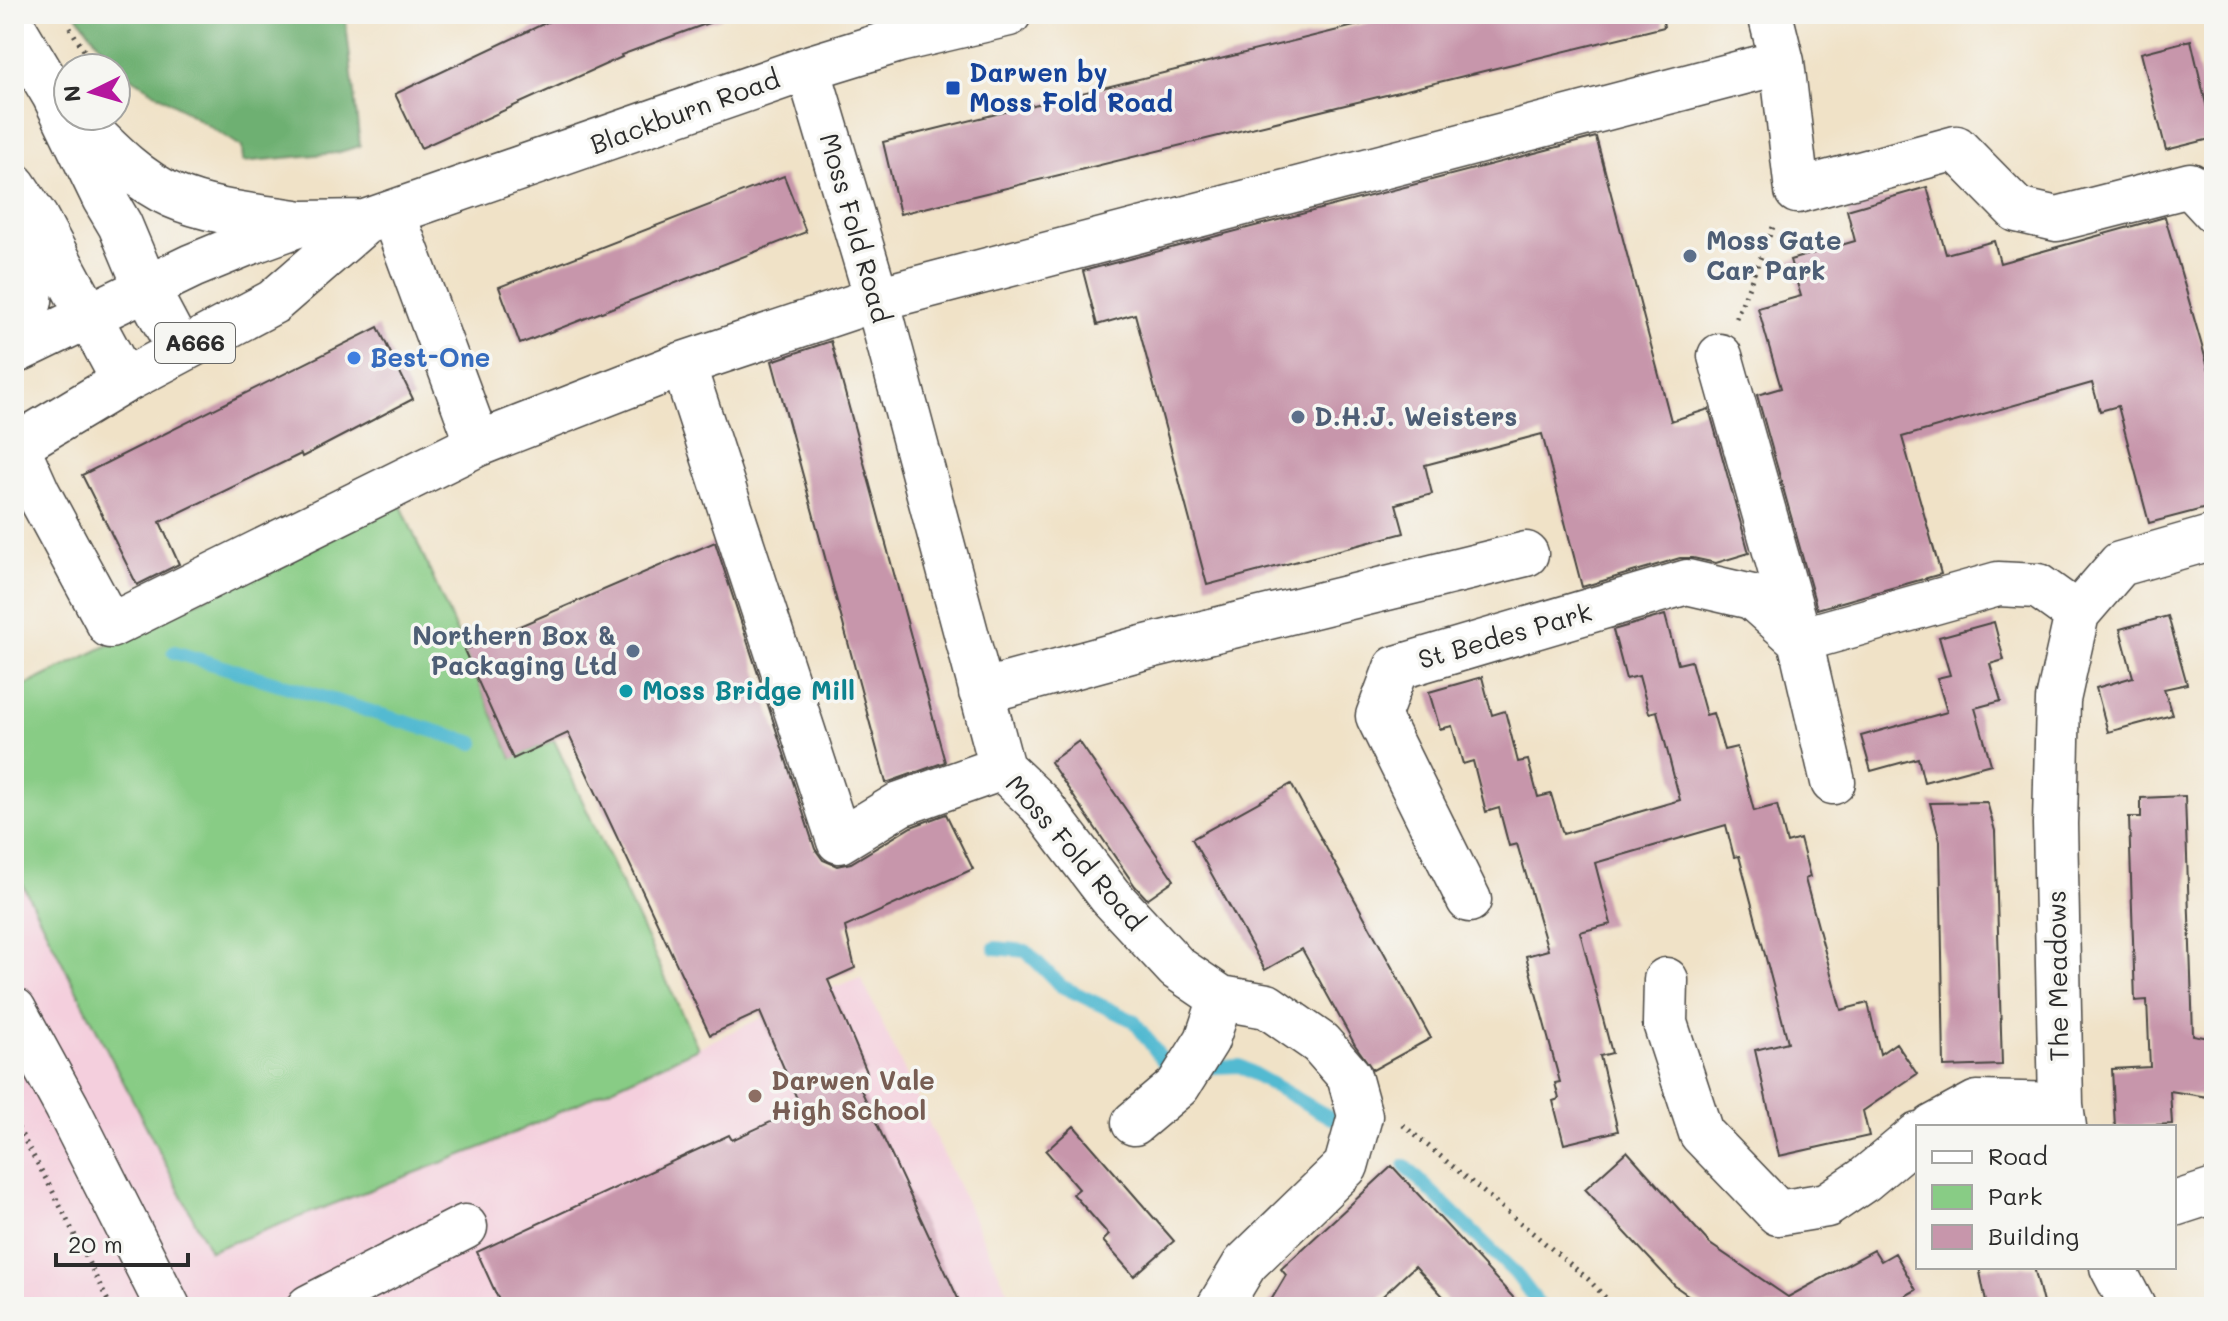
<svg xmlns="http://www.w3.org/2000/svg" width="2228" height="1321" font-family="Mali,sans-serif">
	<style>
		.built { fill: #f4cfdd }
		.green { fill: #88cc85; stroke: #5a7c58; stroke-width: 2 }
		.forest { fill: #6eb072; stroke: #4c6e4e; stroke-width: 2 }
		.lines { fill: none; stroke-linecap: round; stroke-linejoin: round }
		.stream { stroke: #53bad1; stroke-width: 14 }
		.building { fill: #c796ab }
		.minor-casing { stroke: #494642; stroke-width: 47 }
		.highway-casing { stroke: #494642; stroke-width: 47 }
		.path { stroke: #494642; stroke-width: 5; stroke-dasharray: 2 6; stroke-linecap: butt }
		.minor { stroke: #fff; stroke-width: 44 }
		.highway { stroke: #fff; stroke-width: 44 }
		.transit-dot { fill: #1a4fb4; stroke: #f6f6f2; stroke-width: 3 }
		.service-dot { fill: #5c6f8a; stroke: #f6f6f2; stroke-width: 3 }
		.shop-dot { fill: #3f7fe0; stroke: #f6f6f2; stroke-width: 3 }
		.culture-dot { fill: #0f9aa8; stroke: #f6f6f2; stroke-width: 3 }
		.education-dot { fill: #8d6e63; stroke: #f6f6f2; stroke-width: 3 }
		.labels { text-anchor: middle; stroke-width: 7; stroke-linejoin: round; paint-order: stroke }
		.shield { fill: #f6f6f2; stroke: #686867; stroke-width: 2 }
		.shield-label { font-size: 24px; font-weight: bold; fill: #2b2b2b }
		.transit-label { font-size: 26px; font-weight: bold; fill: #164399; stroke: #f6f6f2; text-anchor: start }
		.street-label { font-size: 26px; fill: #2b2b2b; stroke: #f6f6f2 }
		.service-label { font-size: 26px; font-weight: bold; fill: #4e5e75; stroke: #f6f6f2; text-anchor: start }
		.shop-label { font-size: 26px; font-weight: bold; fill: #366cbe; stroke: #f6f6f2; text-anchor: start }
		.culture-label { font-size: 26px; font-weight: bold; fill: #0d838f; stroke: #f6f6f2; text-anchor: start }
		.education-label { font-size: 26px; font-weight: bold; fill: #785e54; stroke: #f6f6f2; text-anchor: start }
	</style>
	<rect width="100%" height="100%" fill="#f6f6f2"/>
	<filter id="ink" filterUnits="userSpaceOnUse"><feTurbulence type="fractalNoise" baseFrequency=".0125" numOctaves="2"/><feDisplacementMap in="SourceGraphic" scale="16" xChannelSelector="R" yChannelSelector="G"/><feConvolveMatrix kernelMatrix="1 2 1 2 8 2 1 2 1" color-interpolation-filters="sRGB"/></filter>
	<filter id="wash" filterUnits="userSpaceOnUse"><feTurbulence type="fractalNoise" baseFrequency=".006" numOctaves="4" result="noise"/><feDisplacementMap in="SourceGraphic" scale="32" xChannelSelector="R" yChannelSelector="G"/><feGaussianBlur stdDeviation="1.8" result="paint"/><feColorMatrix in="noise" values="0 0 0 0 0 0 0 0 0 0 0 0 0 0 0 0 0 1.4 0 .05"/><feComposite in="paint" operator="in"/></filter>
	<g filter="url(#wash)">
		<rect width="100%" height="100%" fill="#f0e2c7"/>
		<!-- built -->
		<path class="built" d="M14 868 210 1250 488 1145 813 994 861 978 1015 1307H14Z"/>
		<!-- green -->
		<path class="green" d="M400 503 512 758 554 740 698 1048 488 1145 210 1251 14 868V691Z"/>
		<!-- forest -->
		<path class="forest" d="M76 14H345L360 146 336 153 243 162 242 147 118 69Z"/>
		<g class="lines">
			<!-- stream -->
			<path class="stream" d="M174 652 474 743
				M995 948 1026 951 1061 986 1134 1021 1169 1069 1240 1066 1331 1118
				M1405 1166 1515 1273 1541 1307"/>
		</g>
		<g id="blocks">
			<!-- building -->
			<path class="building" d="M564 14H721L722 18 621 55 622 57 421 148 395 94Z
				M1403 14H1662L1664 27 900 214 883 142Z
				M2191 40 2214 138 2166 150 2141 53Z
				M1596 137 1671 421 1709 409 1749 553 1716 563 1693 558H1680L1582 587 1542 434 1425 465 1432 494 1396 504 1404 533 1207 585 1135 314 1097 325 1083 271Z
				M784 176 806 232 520 344 499 287Z
				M1927 187 1946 254 1994 241 2000 263 2165 217 2214 388V506L2149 523 2118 406 2100 411 2092 383 1902 437 1941 574 1817 609 1757 395 1781 388 1758 308 1801 296 1790 260 1855 241 1847 210Z
				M378 327 413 399 302 457 301 454 160 522 179 564 137 585 82 475Z
				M831 341 945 762 886 783 772 361Z
				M715 542 815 849 823 860 837 866 851 863 911 827 946 814 973 869 845 927 855 968 828 980 867 1072 855 1077 962 1307H502L477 1252 729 1135 732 1140 801 1108 760 1012 710 1035 568 733 513 759 464 650Z
				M1665 615 1678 664 1691 661 1706 715 1713 713 1724 750 1737 747 1754 811 1777 805 1787 843 1800 839 1810 877 1805 879 1841 1010 1868 1003 1880 1054 1896 1043 1917 1074 1863 1111 1869 1136 1779 1156 1755 1050 1788 1042 1739 856 1734 857 1726 825 1595 863 1611 924 1580 932 1612 1053 1600 1056 1618 1131 1564 1144 1553 1101 1559 1099 1555 1083 1560 1082 1526 956 1548 950 1517 844 1509 846 1499 808 1486 812 1473 761 1463 764 1452 726 1440 729 1429 692 1482 677 1492 715 1505 711 1518 762 1528 760 1538 797 1551 794 1563 834 1680 800 1657 711 1649 713 1639 676 1626 679 1613 630Z
				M2168 616 2187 684 2164 689 2172 715 2108 732 2096 688 2133 677 2120 629Z
				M1994 622 2004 660 1990 664 2001 701 1975 708 1991 764 1924 782 1918 758 1871 771 1861 736 1947 712 1937 678 1950 675 1939 637Z
				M1079 741 1174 880 1147 899 1135 886 1050 762Z
				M1291 784 1431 1038 1373 1070 1355 1045 1302 949 1265 970 1192 839Z
				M2185 796 2193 1035 2214 1039V1098L2170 1091 2172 1124 2115 1127 2112 1069 2150 1067 2147 1000 2135 1001 2129 817H2141V798Z
				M1987 802 1995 831 2002 1065 1944 1067 1940 841 1930 803Z
				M1074 1126 1174 1241 1134 1276 1103 1241 1109 1235 1073 1194 1079 1189 1046 1151Z
				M1627 1151 1710 1244 1788 1297 1874 1250 1881 1261 1895 1253 1916 1290 1885 1307H1705L1675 1286 1585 1189Z
				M1392 1166 1522 1307H1453L1415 1266 1371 1307H1267L1286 1275 1281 1269Z
				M1979 1267H2034L2044 1307H1987Z"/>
		</g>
	</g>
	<g filter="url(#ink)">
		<use href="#blocks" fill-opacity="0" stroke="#494642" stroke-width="2"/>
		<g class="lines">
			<defs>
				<path id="minor" d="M1770 14 1782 62 1797 191 1956 148 2017 210 2057 219 2190 185 2214 211
					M808 68 877 299 1002 768 1040 804 1110 896 1177 968 1221 998 1267 1006 1320 1043 1349 1076 1360 1116 1346 1166 1245 1264 1219 1307
					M393 214 478 444
					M1720 356 1800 640 1833 782
					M683 364 839 841 900 804 1002 768
					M17 446 38 493 110 626 478 444 683 364 877 299 1782 62
					M981 692 1138 649 1526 554
					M1469 900 1378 716 1396 668 1687 582 1752 597 1800 640 1998 584 2038 586 2077 614
					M1666 980 1665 1023 1701 1133 1778 1213 1827 1205 1864 1180 1918 1135
					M14 1010 67 1107 168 1307
					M1134 1123 1178 1086 1207 1040 1221 998
					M1933 1127 1977 1103 2061 1105
					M2064 1127 2061 1105 2055 824 2058 700 2077 614 2120 564 2214 537
					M2174 1204 2214 1191
					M2112 1267 2133 1307
					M309 1307 465 1227"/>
				<path id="highway" d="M14 28 54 95 104 198 120 225 146 287 180 351
					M77 118C106 147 135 179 173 196 212 213 258 216 301 223
					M14 185 36 218 124 381
					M14 350 30 301 36 218
					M14 352 192 266 248 243 303 223 365 222 808 68 899 40 1009 14
					M14 447 124 381 273 302 365 222"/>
			</defs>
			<!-- minor casing -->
			<use href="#minor" class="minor-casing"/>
			<!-- highway casing -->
			<use href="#highway" class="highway-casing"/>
			<!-- path -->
			<path class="path" d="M70 28 95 68
				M1736 318 1773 227
				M14 1121 52 1190 111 1307
				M1403 1125 1588 1279 1614 1307"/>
			<!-- minor -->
			<use href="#minor" class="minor"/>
			<!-- highway -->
			<use href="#highway" class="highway"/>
		</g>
	</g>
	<!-- markers -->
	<rect class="transit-dot" x="945" y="80" width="16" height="16" rx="4"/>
	<g class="service-dot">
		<circle cx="1690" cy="256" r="8"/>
		<circle cx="1298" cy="417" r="8"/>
		<circle cx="633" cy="651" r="8"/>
	</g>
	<circle class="shop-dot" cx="354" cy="358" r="8"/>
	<circle class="culture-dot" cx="626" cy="691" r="8"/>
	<circle class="education-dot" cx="755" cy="1096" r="8"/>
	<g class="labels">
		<!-- shield labels -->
		<rect class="shield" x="155" y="323" width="80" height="40" rx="6"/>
		<g class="shield-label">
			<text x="195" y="351">A666</text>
		</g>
		<!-- transit labels -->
		<g class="transit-label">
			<text x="969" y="82">Darwen by<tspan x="969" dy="30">Moss Fold Road</tspan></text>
		</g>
		<!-- street labels -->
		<g class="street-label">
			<text transform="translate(685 112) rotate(-20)" y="9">Blackburn Road</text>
			<text transform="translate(855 228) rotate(74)" y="9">Moss Fold Road</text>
			<text transform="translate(1505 636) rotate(-16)" y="9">St Bedes Park</text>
			<text transform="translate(1075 853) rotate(49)" y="9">Moss Fold Road</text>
			<text transform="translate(2058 976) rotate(-91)" y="9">The Meadows</text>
		</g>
		<!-- service labels -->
		<g class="service-label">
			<text x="1706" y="250">Moss Gate<tspan x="1706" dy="30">Car Park</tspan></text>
			<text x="1314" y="426">D.H.J. Weisters</text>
			<text x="617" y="645" text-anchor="end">Northern Box &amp;<tspan x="617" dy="30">Packaging Ltd</tspan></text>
		</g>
		<!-- shop labels -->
		<g class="shop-label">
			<text x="370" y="367">Best-One</text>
		</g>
		<!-- culture labels -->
		<g class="culture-label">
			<text x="642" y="700">Moss Bridge Mill</text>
		</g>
		<!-- education labels -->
		<g class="education-label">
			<text x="771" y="1090">Darwen Vale<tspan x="771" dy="30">High School</tspan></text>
		</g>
	</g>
	<!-- margin -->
	<rect width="2228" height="1321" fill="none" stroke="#f6f6f2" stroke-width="48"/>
	<!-- legend -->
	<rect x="1916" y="1125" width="260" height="144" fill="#f6f6f2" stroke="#a5a5a2" stroke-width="2"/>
	<rect x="1932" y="1151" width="40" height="12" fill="#ffffff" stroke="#a5a5a2" stroke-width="2"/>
	<text x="1988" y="1165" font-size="24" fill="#2b2b2b">Road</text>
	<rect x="1932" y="1185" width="40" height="24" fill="#88cc85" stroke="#a5a5a2" stroke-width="2"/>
	<text x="1988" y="1205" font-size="24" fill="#2b2b2b">Park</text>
	<rect x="1932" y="1225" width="40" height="24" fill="#c796ab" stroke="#a5a5a2" stroke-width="2"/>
	<text x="1988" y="1245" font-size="24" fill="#2b2b2b">Building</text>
	<!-- north arrow -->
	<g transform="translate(92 92) rotate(265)"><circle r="38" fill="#f6f6f2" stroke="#a5a5a2" stroke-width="2"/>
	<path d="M0-6L14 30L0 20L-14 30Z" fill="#b5179e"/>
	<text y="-12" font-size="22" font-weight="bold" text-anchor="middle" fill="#2b2b2b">N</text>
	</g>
	<!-- scale -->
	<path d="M56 1253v12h132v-12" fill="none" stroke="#2b2b2b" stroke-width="4"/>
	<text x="68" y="1253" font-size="24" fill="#2b2b2b" stroke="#f6f6f2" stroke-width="6" paint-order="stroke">20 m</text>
</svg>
